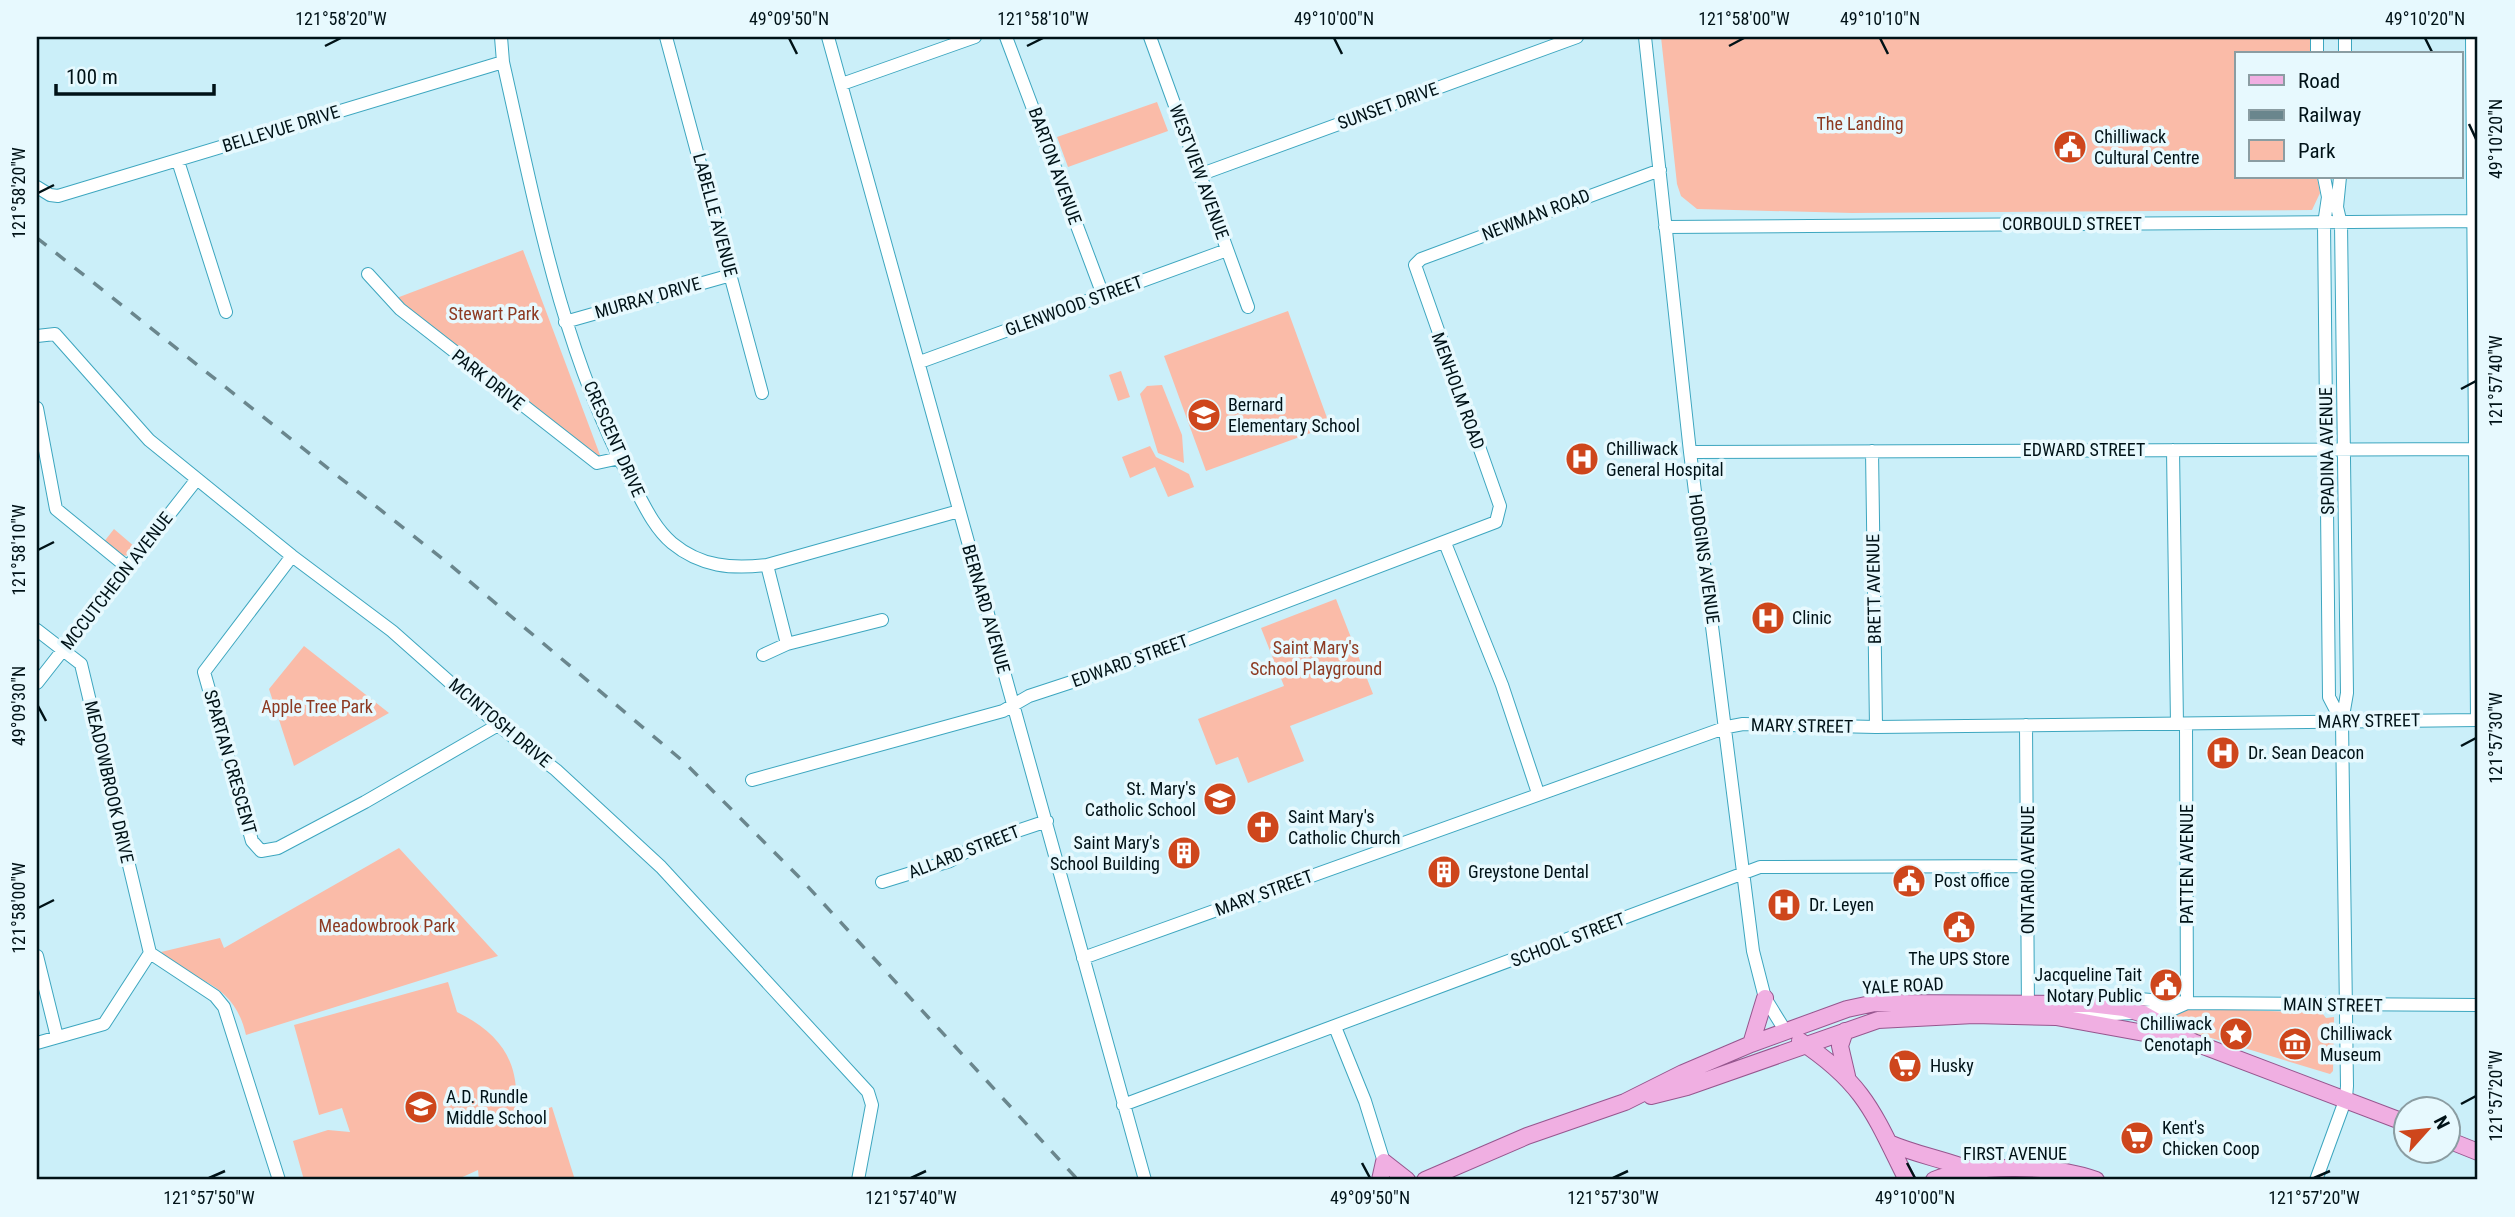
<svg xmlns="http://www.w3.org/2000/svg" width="2515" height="1217" font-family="'Roboto Condensed',sans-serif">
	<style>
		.green { fill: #fabba8 }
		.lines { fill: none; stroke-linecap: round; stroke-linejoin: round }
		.minor-casing { stroke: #3da6bf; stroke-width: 14 }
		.major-casing { stroke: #96568e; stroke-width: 18 }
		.minor { stroke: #fff; stroke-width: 12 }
		.major { stroke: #f0afe2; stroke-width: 16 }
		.rail { stroke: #6a868d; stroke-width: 3.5; stroke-dasharray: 12 12; stroke-linecap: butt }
		.ticks { fill: none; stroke: #001217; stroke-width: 2.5 }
		.labels { text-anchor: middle; stroke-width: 7; stroke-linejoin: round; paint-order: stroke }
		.street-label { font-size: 18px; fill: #001217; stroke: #e7f9fe }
		.park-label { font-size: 18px; fill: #8d3a22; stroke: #e7f9fe }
		.poi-label { font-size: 18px; fill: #001217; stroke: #e7f9fe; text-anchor: start }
		.neatline { fill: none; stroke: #001217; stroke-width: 2.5 }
		.ticks-label { font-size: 18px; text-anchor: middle; fill: #001217 }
	</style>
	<rect width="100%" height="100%" fill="#cbeff9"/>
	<!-- green -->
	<path class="green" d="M1661 37H2313V54H2237V177H2317L2320 193 2312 210 1852 213 1697 209 1681 196 1677 184Z
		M1157 102 1168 131 1068 167 1057 137Z
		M523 250 603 463 394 299Z
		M1288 311 1330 426 1206 471 1164 356Z
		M1121 371 1130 397 1118 401 1109 375Z
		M1162 385 1182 435 1184 463 1158 453 1140 394 1147 386Z
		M1150 446 1156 457 1189 474 1194 487 1168 497 1155 467 1130 478 1122 457Z
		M114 529 135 547 130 555 121 556 103 543Z
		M1336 599 1373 694 1290 726 1304 761 1248 783 1238 757 1216 765 1198 719 1284 686 1261 628Z
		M304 646 389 713 294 766 269 689Z
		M399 848 498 956 246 1035C233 979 195 985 161 952L220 938 224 948Z
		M448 982 457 1012C504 1035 523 1067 514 1119L552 1107 575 1180H479L478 1170 456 1180H304L293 1141 328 1130 350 1132 342 1108 319 1115 294 1025Z
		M2189 1008 2322 1013 2326 1018 2334 1017 2333 1071 2330 1074 2185 1030 2163 1016Z"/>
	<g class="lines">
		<defs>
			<path id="minor" d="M501 37 503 62C535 203 561 347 629 477 642 500 652 526 672 543 701 567 732 569 767 565L959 511
				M666 37 762 393
				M828 37 1145 1180
				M1006 37 1103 295
				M1150 37 1248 307
				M1645 37 1690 452 1753 951 1765 998 1786 1032
				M2317 37V54
				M2345 37V54
				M2472 37 2477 720
				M842 84 975 37
				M178 161 226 312
				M1199 175 1577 37
				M2324 177 2328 197 2324 224 2329 697 2342 722
				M37 187 50 195 58 196 503 62
				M1665 227 2478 221
				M368 274 400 309 597 463 620 458
				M565 322 731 275
				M37 336 55 334 149 440 292 556 392 631 498 725 556 770 661 867 868 1092 872 1105 858 1180
				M920 362 1227 250
				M37 408 56 509 127 567
				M2173 450 2177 724
				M1872 451 1876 727
				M1690 452 2478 449
				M1445 543 1502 685 1538 793
				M292 556 204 672 252 841 261 851 278 848 365 802 498 725
				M767 565 787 644
				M37 630 81 664 150 953 215 996 224 1007 279 1180
				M763 655 787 644 882 620
				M37 683 197 479
				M2186 724 2187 1003
				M2026 725 2028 1011
				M752 780 1003 711 1029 696 1096 674 1496 522 1500 506 1415 265 1421 259 1660 170
				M882 882 950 861 981 843 1047 821
				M37 956 57 1037
				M1083 958 1727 727 1743 724 1876 727 2478 720
				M2101 1002 2127 998 2187 1003 2478 1005
				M2077 1016 2169 1011 2187 1003
				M1335 1027 1365 1101 1384 1162
				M37 1043 104 1024 150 953
				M1123 1105 1760 867 2029 866
				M2316 1180 2346 1098 2347 1086 2342 722 2347 693 2341 224 2337 207 2340 177"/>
			<path id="major" d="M1845 1031 1840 1046 1847 1076
				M1800 1041C1865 1084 1874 1114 1907 1180
				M1751 1044 1765 998
				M1651 1096 1687 1087 1878 1020 1974 1015 2056 1017 2177 1039
				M2448 1140 2478 1152
				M1889 1143C1917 1155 1943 1159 1971 1170
				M1384 1162 1407 1180
				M1380 1180 1384 1162
				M1425 1180 1527 1136 1625 1102 1683 1073 1751 1044 1847 1009 1875 1003 2090 1004 2124 1008 2143 1014 2193 1042 2406 1123
				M1934 1180C1975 1163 2056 1165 2096 1180"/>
		</defs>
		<!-- minor casing -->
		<use href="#minor" class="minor-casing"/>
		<!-- major casing -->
		<use href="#major" class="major-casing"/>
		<!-- minor -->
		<use href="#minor" class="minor"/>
		<!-- major -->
		<use href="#major" class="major"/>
		<!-- rail -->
		<path class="rail" d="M37 238 449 564 684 762 799 877 1078 1180"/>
	</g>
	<!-- ticks -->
	<path class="ticks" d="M789 38 797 54M1334 38 1342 54M1880 38 1888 54M2425 38 2433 54M325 46 341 38M1027 46 1043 38M1729 46 1744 38M2469 124 2476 139M38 193 54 185M2461 389 2476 381M38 550 54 542M38 706 46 721M2461 746 2476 738M38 908 54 900M2461 1104 2476 1096M1362 1163 1370 1178M1907 1163 1915 1178M209 1178 225 1171M911 1178 926 1171M1613 1178 1628 1171M2314 1178 2330 1171"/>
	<!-- icons -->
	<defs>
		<symbol id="civic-disc" viewBox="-11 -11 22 22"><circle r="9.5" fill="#ce461c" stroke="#e7f9fe"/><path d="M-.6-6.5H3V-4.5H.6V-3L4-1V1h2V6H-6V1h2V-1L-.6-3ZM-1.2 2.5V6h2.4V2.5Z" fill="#fff"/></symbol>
		<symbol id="school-disc" viewBox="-11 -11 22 22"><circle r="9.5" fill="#ce461c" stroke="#e7f9fe"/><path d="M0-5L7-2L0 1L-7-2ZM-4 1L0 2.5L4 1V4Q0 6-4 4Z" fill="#fff"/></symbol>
		<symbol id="hospital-disc" viewBox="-11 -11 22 22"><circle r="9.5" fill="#ce461c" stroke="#e7f9fe"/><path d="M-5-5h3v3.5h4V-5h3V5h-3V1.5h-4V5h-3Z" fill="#fff"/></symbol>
		<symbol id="church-disc" viewBox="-11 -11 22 22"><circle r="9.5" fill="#ce461c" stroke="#e7f9fe"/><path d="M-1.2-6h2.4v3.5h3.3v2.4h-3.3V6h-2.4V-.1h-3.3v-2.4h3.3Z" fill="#fff"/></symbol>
		<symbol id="building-disc" viewBox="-11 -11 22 22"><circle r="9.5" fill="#ce461c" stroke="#e7f9fe"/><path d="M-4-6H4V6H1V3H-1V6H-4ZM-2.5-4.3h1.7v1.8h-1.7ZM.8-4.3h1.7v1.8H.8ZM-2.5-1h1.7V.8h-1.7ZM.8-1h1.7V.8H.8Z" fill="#fff"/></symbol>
		<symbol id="sight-disc" viewBox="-11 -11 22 22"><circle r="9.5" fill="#ce461c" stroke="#e7f9fe"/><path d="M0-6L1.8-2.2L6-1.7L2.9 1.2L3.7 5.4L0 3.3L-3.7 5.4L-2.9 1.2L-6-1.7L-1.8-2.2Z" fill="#fff"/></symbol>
		<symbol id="museum-disc" viewBox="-11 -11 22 22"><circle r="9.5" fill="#ce461c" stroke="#e7f9fe"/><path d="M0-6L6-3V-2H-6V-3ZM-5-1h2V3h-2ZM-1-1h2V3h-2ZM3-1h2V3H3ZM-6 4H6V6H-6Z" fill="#fff"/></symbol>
		<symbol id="supermarket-disc" viewBox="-11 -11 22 22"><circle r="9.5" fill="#ce461c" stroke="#e7f9fe"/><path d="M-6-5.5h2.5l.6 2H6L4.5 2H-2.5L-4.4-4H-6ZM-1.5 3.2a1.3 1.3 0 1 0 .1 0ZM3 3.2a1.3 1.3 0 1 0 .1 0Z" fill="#fff"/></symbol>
	</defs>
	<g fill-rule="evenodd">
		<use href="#civic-disc" x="2051" y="128" width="38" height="38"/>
		<use href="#school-disc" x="1185" y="396" width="38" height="38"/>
		<use href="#hospital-disc" x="1563" y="440" width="38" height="38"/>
		<use href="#hospital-disc" x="1749" y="599" width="38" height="38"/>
		<use href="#hospital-disc" x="2204" y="734" width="38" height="38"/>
		<use href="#school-disc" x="1201" y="780" width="38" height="38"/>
		<use href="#church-disc" x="1244" y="808" width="38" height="38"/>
		<use href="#building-disc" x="1165" y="834" width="38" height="38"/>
		<use href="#building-disc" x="1425" y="853" width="38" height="38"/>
		<use href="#civic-disc" x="1890" y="862" width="38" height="38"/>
		<use href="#hospital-disc" x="1765" y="886" width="38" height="38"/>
		<use href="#civic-disc" x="1940" y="908" width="38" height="38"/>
		<use href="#civic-disc" x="2147" y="966" width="38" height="38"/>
		<use href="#sight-disc" x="2217" y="1015" width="38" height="38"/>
		<use href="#museum-disc" x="2276" y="1025" width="38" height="38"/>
		<use href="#supermarket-disc" x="1886" y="1047" width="38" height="38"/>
		<use href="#school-disc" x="402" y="1088" width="38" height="38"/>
		<use href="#supermarket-disc" x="2118" y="1119" width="38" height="38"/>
	</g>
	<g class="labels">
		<!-- street labels -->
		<g class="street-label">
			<text transform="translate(1388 106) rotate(-20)" y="6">SUNSET DRIVE</text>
			<text transform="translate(281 129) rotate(-17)" y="6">BELLEVUE DRIVE</text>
			<text transform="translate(1055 166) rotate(70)" y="6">BARTON AVENUE</text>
			<text transform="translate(1199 172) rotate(70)" y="6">WESTVIEW AVENUE</text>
			<text transform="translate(715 215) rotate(75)" y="6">LABELLE AVENUE</text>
			<text transform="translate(1536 215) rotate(-21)" y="6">NEWMAN ROAD</text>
			<text x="2072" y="230">CORBOULD STREET</text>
			<text transform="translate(648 298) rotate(-16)" y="6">MURRAY DRIVE</text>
			<text transform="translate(1074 306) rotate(-20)" y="6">GLENWOOD STREET</text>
			<text transform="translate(488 380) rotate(38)" y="6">PARK DRIVE</text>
			<text transform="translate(1458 391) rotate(70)" y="6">MENHOLM ROAD</text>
			<text transform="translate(614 439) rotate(66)" y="6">CRESCENT DRIVE</text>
			<text x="2084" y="456">EDWARD STREET</text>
			<text transform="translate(2327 451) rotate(-91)" y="6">SPADINA AVENUE</text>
			<text transform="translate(1704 559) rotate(82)" y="6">HODGINS AVENUE</text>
			<text transform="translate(117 581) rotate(-52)" y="6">MCCUTCHEON AVENUE</text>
			<text transform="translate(1874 589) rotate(-91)" y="6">BRETT AVENUE</text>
			<text transform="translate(986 609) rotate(74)" y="6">BERNARD AVENUE</text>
			<text transform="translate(1130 661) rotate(-20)" y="6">EDWARD STREET</text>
			<text transform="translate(2369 721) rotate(-1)" y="6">MARY STREET</text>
			<text transform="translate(500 723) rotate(40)" y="6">MCINTOSH DRIVE</text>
			<text transform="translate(1802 726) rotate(1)" y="6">MARY STREET</text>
			<text transform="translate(230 762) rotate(74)" y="6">SPARTAN CRESCENT</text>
			<text transform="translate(109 782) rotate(77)" y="6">MEADOWBROOK DRIVE</text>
			<text transform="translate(964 852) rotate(-21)" y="6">ALLARD STREET</text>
			<text transform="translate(2187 864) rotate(-90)" y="6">PATTEN AVENUE</text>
			<text transform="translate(2028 870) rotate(-90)" y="6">ONTARIO AVENUE</text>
			<text transform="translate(1264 893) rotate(-20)" y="6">MARY STREET</text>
			<text transform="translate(1568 940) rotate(-21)" y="6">SCHOOL STREET</text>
			<text transform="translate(1903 986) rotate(-3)" y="6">YALE ROAD</text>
			<text transform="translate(2333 1005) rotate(1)" y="6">MAIN STREET</text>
			<text x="2015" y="1160">FIRST AVENUE</text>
		</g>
		<!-- park labels -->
		<g class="park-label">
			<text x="1860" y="130">The Landing</text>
			<text x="494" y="320">Stewart Park</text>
			<text x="1316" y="654">Saint Mary's<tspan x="1316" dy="21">School Playground</tspan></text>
			<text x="317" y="713">Apple Tree Park</text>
			<text x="387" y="932">Meadowbrook Park</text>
		</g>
		<!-- poi labels -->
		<g class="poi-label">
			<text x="2094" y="143">Chilliwack<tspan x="2094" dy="21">Cultural Centre</tspan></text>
			<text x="1228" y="411">Bernard<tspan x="1228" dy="21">Elementary School</tspan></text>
			<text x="1606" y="455">Chilliwack<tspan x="1606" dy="21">General Hospital</tspan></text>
			<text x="1792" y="624">Clinic</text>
			<text x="2248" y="759">Dr. Sean Deacon</text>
			<text x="1196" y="795" text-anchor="end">St. Mary's<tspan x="1196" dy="21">Catholic School</tspan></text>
			<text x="1288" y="823">Saint Mary's<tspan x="1288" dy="21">Catholic Church</tspan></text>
			<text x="1160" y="849" text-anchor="end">Saint Mary's<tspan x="1160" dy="21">School Building</tspan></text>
			<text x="1468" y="878">Greystone Dental</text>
			<text x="1934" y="887">Post office</text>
			<text x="1809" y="911">Dr. Leyen</text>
			<text x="1959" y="965" text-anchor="middle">The UPS Store</text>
			<text x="2142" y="981" text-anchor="end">Jacqueline Tait<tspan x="2142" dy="21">Notary Public</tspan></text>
			<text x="2212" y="1030" text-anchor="end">Chilliwack<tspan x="2212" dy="21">Cenotaph</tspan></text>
			<text x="2320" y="1040">Chilliwack<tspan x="2320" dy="21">Museum</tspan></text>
			<text x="1930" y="1072">Husky</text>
			<text x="446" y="1103">A.D. Rundle<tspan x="446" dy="21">Middle School</tspan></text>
			<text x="2162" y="1134">Kent's<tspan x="2162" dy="21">Chicken Coop</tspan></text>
		</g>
	</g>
	<!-- border -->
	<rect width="2515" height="1217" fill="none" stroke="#e7f9fe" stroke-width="77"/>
	<!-- legend -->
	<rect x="2235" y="52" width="228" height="126" fill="#e7f9fe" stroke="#8b9da2" stroke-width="2"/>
	<rect x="2249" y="75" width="35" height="10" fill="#f0afe2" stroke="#8b9da2" stroke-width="2"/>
	<text x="2298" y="88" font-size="21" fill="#001217">Road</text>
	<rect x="2249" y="110" width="35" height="10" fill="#6a868d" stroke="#8b9da2" stroke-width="2"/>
	<text x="2298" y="122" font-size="21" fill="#001217">Railway</text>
	<rect x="2249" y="140" width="35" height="21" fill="#fabba8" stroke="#8b9da2" stroke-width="2"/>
	<text x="2298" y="158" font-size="21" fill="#001217">Park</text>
	<!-- north arrow -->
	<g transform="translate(2427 1130) rotate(63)"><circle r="33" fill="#e7f9fe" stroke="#8b9da2" stroke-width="2"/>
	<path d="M0-5L12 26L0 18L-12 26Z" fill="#ce461c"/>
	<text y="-10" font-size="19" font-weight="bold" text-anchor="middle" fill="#001217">N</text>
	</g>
	<!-- scale -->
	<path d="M56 84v10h158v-10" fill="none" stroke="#001217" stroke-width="3.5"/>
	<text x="66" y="84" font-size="21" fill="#001217" stroke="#e7f9fe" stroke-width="5" paint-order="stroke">100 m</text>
	<rect x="38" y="38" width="2438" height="1140" class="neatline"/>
	<g class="ticks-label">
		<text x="341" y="25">121°58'20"W</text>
		<text x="789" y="25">49°09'50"N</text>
		<text x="1043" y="25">121°58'10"W</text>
		<text x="1334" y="25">49°10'00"N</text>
		<text x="1744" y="25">121°58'00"W</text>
		<text x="1880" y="25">49°10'10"N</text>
		<text x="2425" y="25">49°10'20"N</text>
		<text transform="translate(2496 139) rotate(-90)" y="6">49°10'20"N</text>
		<text transform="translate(19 193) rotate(-90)" y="6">121°58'20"W</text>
		<text transform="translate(2496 381) rotate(-90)" y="6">121°57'40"W</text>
		<text transform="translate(19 550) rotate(-90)" y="6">121°58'10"W</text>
		<text transform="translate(19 706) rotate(-90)" y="6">49°09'30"N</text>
		<text transform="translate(2496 738) rotate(-90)" y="6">121°57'30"W</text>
		<text transform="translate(19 908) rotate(-90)" y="6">121°58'00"W</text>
		<text transform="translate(2496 1096) rotate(-90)" y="6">121°57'20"W</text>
		<text x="209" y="1204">121°57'50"W</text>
		<text x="911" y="1204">121°57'40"W</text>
		<text x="1370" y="1204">49°09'50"N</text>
		<text x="1613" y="1204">121°57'30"W</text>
		<text x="1915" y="1204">49°10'00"N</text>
		<text x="2314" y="1204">121°57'20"W</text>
	</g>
</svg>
